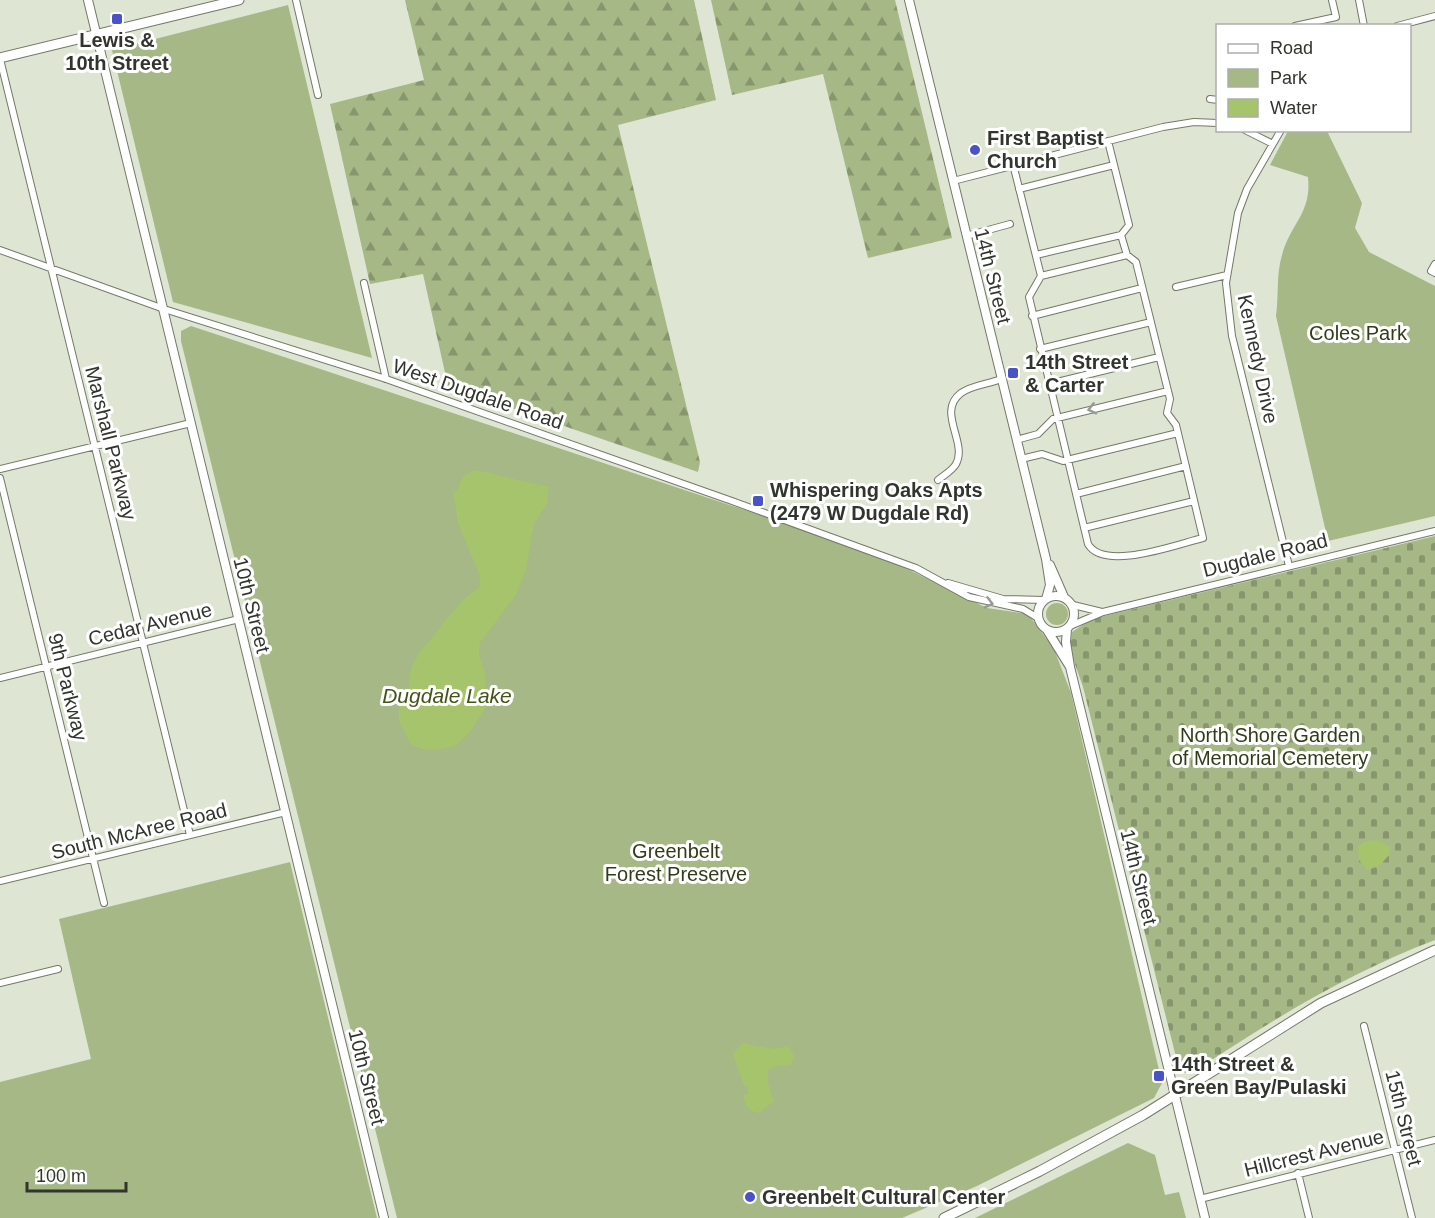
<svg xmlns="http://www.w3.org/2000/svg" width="1435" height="1218" font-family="Helvetica,sans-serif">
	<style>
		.green { fill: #a5b885 }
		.forest { fill: url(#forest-firs) }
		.cemetery { fill: url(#cemetery-stones) }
		.water { fill: #a5c46c }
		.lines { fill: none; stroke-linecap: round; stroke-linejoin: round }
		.minor-casing { stroke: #737969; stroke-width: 8 }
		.tertiary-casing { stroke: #737969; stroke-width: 10 }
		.secondary-casing { stroke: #737969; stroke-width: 11 }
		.minor { stroke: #fff; stroke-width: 6 }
		.tertiary { stroke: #fff; stroke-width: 8 }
		.secondary { stroke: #fff; stroke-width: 9 }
		.oneway { stroke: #989a96 }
		.poi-dot { fill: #4a52c8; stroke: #fff; stroke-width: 2 }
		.labels { text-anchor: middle; stroke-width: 6; stroke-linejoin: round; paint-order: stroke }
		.poi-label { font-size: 20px; font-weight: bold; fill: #32352e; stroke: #fff; text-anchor: start }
		.street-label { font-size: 20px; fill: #32352e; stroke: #fff }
		.park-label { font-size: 20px; fill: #313d18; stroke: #fff }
		.water-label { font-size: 21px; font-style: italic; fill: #425516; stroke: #fff }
	</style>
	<defs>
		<pattern id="forest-firs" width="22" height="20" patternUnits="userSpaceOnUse" patternTransform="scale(1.5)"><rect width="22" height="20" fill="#a5b885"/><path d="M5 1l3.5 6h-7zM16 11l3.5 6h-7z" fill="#87966d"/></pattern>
		<pattern id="cemetery-stones" width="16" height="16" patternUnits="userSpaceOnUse" patternTransform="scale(1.5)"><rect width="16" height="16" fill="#a5b885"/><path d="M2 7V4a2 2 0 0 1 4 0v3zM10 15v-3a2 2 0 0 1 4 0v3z" fill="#87966d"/></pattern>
	</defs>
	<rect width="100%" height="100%" fill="#dee5d3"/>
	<!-- green -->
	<path class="green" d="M288 5 372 358 173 302 112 50Z
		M1288 131H1327L1362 203 1355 228 1369 252 1435 286V516L1328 541 1276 316C1279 295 1276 275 1282 255 1290 224 1312 213 1308 177L1270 165Z
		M191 326 877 554 987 608 1028 614 1054 649 1071 693 1162 1083 1154 1098 977 1186 902 1218H397L181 341V331Z
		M1046 614a11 11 0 1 1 22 0a11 11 0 1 1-22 0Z
		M290 862 377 1218H0V1082L91 1059 59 919Z
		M1128 1143 1155 1155 1165 1195 1179 1192 1186 1218H975Z"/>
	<!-- forest -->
	<path class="forest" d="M405 0H694L716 100 618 125 700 462 698 472 448 386 423 274 370 284 330 104 424 80Z
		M711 0H895L952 238 868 258 823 74 732 95Z"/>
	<!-- cemetery -->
	<path class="cemetery" d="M1435 536V940C1348 973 1270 1021 1192 1073H1185L1178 1065 1083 687 1070 650 1072 632 1092 619Z"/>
	<!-- water -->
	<path class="water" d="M476 470 549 487 547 503 534 524 526 570 516 595 480 643 479 654 485 674 487 705 470 732 454 747 435 750 422 749 411 744 399 722V709L409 687 411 668 419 653 441 626 465 598 480 587V576L458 523 453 493 458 490C460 477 465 474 476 470Z
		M1378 840 1390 847V854L1379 866 1367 870 1359 860 1358 847 1364 842Z
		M742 1043 774 1049 788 1046 795 1057 790 1065 777 1066 768 1070V1083L774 1101 759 1113C748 1111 745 1106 743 1095H748V1086H744L733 1054Z"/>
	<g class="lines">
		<defs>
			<path id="minor" d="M296 0 318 95
				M1359 0 1364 26
				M1295 26 1336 17 1332 0
				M1397 26 1435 16
				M0 59 190 835
				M1210 99 1218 100
				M1245 130 1273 144
				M1281 130 1247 189 1238 213 1226 283 1232 336 1289 566
				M1108 141 1129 225 1121 235 1127 255
				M1013 164 1041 276
				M953 181 1163 127 1194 122 1218 123
				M1019 189 1114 165
				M966 236 1010 224
				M0 250 164 309 386 379 732 501 916 568 969 597 1023 609 1038 618
				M1036 255 1121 235
				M1127 255 1136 262 1170 399 1167 413 1176 425 1203 538C1177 544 1104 572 1088 544L1029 297 1041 276Z
				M1435 264 1431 271 1435 273
				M364 283 386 379
				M1176 287 1227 275
				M1032 316 1142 288
				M1040 349 1151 322
				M1049 384 1159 357
				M1016 440 1038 434 1053 419 1168 391
				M1021 459 1042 454 1063 461 1178 433
				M0 469 191 423
				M0 478 104 903
				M938 480C944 475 952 471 956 464 968 442 936 412 961 393 972 385 989 384 1001 379
				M1076 494 1186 466
				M1084 528 1194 501
				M948 583 1003 599 1044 600
				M1073 605 1102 612
				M1070 626 1103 612 1435 531
				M0 678 239 619
				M0 881 286 812
				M0 983 58 969
				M1364 1026 1412 1218
				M1298 1173 1309 1218
				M1200 1199 1435 1140"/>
			<path id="tertiary" d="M88 0 384 1218
				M909 0 1046 559 1050 585 1046 599
				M1050 565 1064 597
				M1038 614a18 18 0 1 1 36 0a18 18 0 1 1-36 0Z
				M1067 629 1066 642 1070 667 1205 1218
				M1047 630 1070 667"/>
			<path id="secondary" d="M0 58 239 0
				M944 1218 1040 1171 1143 1115 1321 1003 1435 950"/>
		</defs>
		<!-- minor casing -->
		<use href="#minor" class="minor-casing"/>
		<!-- tertiary casing -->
		<use href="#tertiary" class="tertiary-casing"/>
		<!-- secondary casing -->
		<use href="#secondary" class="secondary-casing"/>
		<!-- minor -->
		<use href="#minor" class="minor"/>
		<!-- tertiary -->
		<use href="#tertiary" class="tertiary"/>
		<!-- secondary -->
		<use href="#secondary" class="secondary"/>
	</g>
	<!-- one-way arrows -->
	<defs><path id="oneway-chevron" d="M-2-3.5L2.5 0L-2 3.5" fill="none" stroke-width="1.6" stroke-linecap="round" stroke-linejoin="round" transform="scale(1.5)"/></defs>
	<g class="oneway">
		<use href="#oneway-chevron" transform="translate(1092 409) rotate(166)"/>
		<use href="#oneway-chevron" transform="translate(989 603) rotate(14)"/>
	</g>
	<!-- markers -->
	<g class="poi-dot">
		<rect x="111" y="13" width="12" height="12" rx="3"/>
		<circle cx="975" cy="150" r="6"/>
		<rect x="1007" y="367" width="12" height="12" rx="3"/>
		<rect x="752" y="495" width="12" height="12" rx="3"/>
		<rect x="1153" y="1070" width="12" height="12" rx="3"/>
		<circle cx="750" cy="1197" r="6"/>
	</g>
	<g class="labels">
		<!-- poi labels -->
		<g class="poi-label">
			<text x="117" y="47" text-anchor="middle">Lewis &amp;<tspan x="117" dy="23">10th Street</tspan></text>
			<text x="987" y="145">First Baptist<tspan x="987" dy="23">Church</tspan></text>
			<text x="1025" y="369">14th Street<tspan x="1025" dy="23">&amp; Carter</tspan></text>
			<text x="770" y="497">Whispering Oaks Apts<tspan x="770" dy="23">(2479 W Dugdale Rd)</tspan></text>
			<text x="1171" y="1071">14th Street &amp;<tspan x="1171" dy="23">Green Bay/Pulaski</tspan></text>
			<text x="762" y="1204">Greenbelt Cultural Center</text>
		</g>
		<!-- street labels -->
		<g class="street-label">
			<text transform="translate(993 276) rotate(76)" y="7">14th Street</text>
			<text transform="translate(1258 359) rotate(78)" y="7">Kennedy Drive</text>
			<text transform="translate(478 394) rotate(19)" y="7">West Dugdale Road</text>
			<text transform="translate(111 443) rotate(76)" y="7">Marshall Parkway</text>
			<text transform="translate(1265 555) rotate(-14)" y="7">Dugdale Road</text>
			<text transform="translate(252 605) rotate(76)" y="7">10th Street</text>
			<text transform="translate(150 624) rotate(-14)" y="7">Cedar Avenue</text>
			<text transform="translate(68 687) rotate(76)" y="7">9th Parkway</text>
			<text transform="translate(139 831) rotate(-14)" y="7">South McAree Road</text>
			<text transform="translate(1139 877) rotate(76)" y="7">14th Street</text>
			<text transform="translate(367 1077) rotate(76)" y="7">10th Street</text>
			<text transform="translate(1404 1118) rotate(76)" y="7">15th Street</text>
			<text transform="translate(1314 1153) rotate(-14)" y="7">Hillcrest Avenue</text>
		</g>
		<!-- park labels -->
		<g class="park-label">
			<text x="1358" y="340">Coles Park</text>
			<text x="1270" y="742">North Shore Garden<tspan x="1270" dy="23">of Memorial Cemetery</tspan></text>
			<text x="676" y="858">Greenbelt<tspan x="676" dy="23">Forest Preserve</tspan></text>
		</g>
		<!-- water labels -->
		<g class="water-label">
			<text x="447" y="703">Dugdale Lake</text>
		</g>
	</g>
	<!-- legend -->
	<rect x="1216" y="24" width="195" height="108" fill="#ffffff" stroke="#adaeab" stroke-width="1.5"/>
	<rect x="1228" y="44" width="30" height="9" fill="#ffffff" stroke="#adaeab" stroke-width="1.5"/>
	<text x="1270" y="54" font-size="18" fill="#32352e">Road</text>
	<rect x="1228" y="69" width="30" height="18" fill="#a5b885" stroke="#adaeab" stroke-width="1.5"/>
	<text x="1270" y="84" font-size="18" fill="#32352e">Park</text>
	<rect x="1228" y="99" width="30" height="18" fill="#a5c46c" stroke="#adaeab" stroke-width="1.5"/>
	<text x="1270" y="114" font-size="18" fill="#32352e">Water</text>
	<!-- scale -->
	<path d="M27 1182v9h99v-9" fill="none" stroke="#32352e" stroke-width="3"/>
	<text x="36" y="1182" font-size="18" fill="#32352e" stroke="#ffffff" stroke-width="4.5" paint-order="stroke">100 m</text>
</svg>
